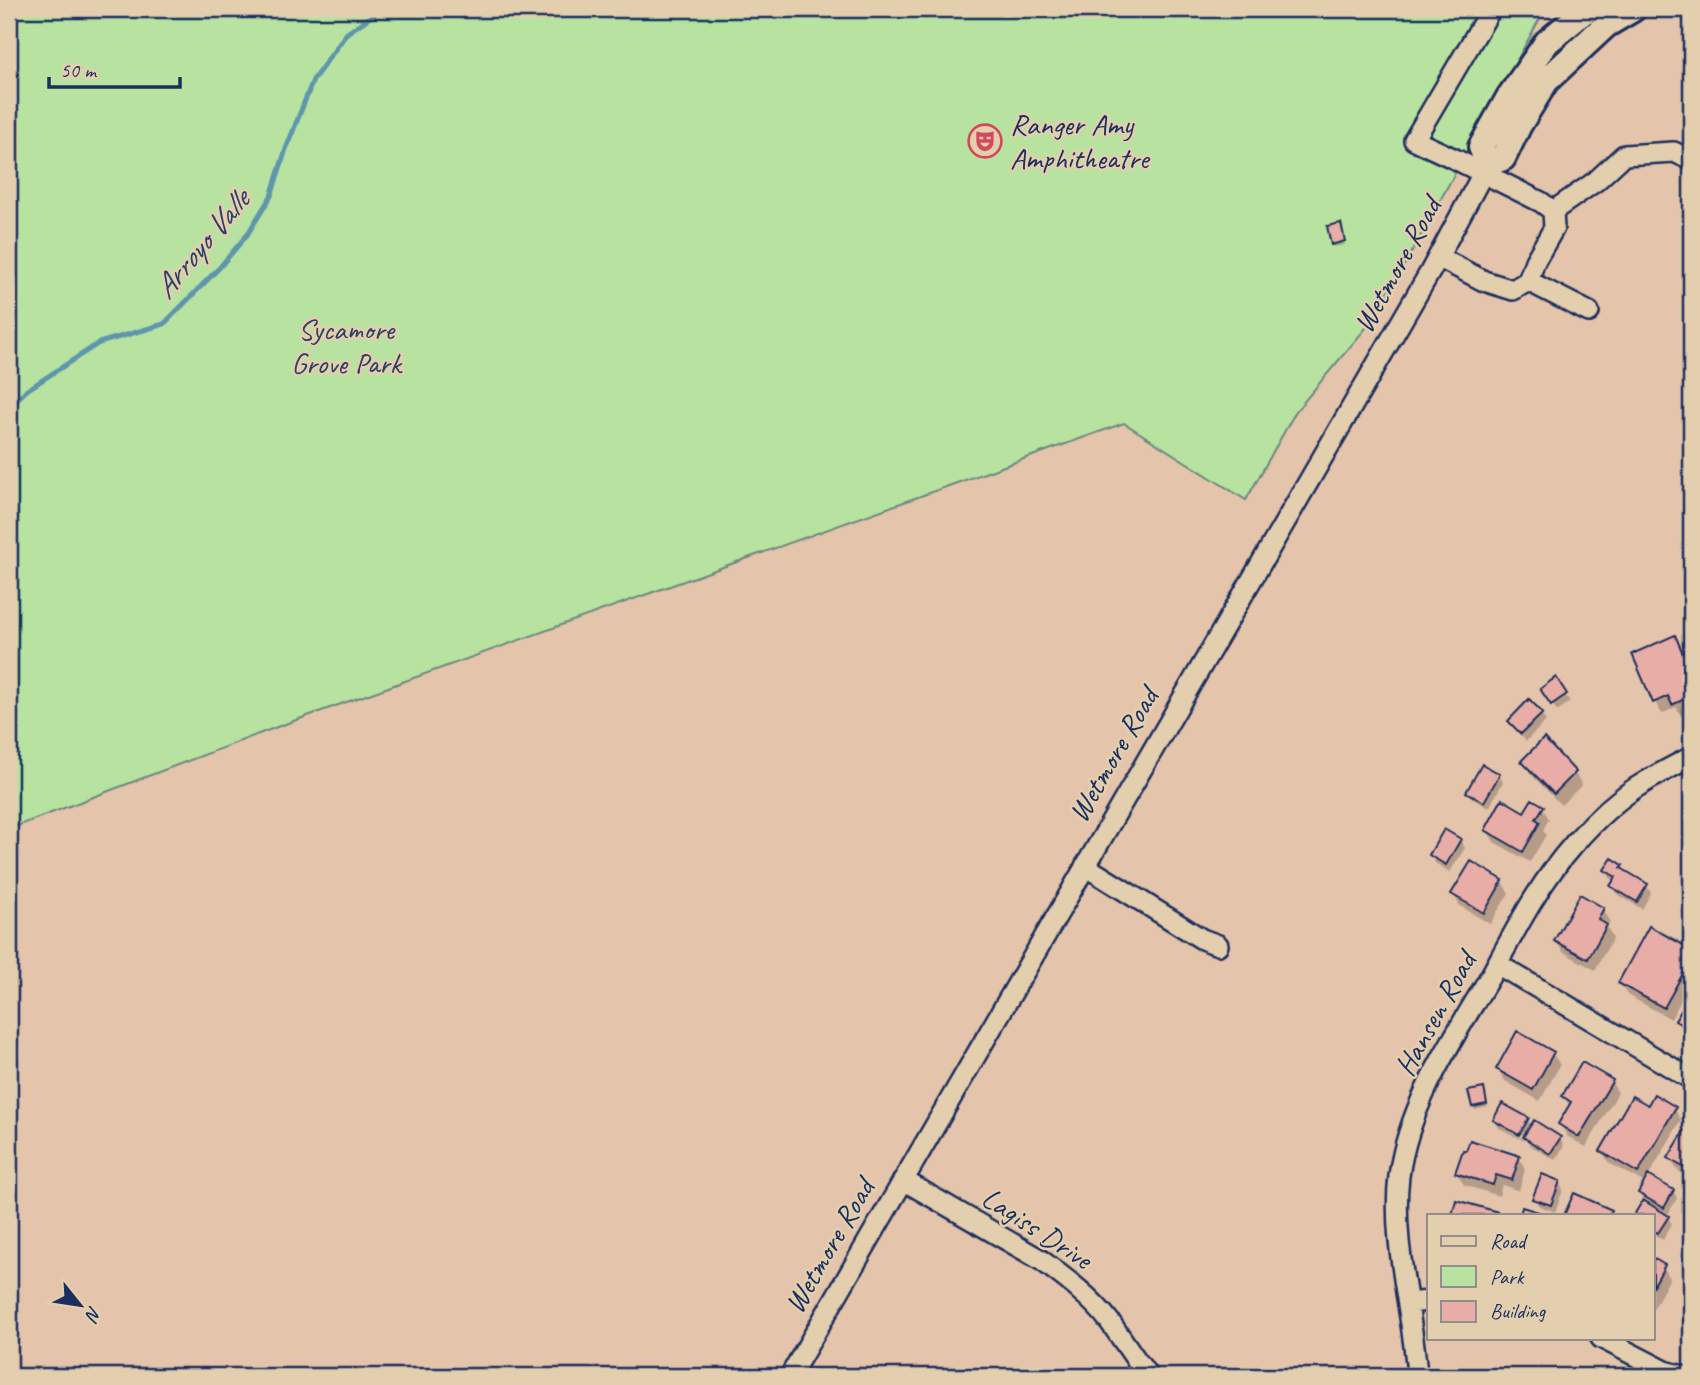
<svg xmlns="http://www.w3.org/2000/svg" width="1700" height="1385" font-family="Caveat,sans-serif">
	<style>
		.green { fill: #b7e29f; stroke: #69887e; stroke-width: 2 }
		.shadow { fill: #0003 }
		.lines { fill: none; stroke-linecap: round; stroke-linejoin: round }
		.stream { stroke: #5d96ad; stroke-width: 5 }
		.building { fill: #e8ada6; stroke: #1b2f5e; stroke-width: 2 }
		.minor-casing { stroke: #1b2f5e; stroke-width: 24 }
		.major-casing { stroke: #1b2f5e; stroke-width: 30 }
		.minor { stroke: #e3cead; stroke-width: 19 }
		.major { stroke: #e3cead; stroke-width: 24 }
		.labels { text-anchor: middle; stroke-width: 5; stroke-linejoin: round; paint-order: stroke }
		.poi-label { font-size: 30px; fill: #1b2f5e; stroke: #e3cead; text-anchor: start }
		.street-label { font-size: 30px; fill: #1b2f5e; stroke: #e3cead }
		.park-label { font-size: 30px; fill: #2b4164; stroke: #e3cead }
		.water-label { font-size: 32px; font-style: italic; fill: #26406b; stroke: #e3cead }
	</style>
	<rect width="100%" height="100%" fill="#e4c4ab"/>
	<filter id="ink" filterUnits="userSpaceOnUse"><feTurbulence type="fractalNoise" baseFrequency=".0143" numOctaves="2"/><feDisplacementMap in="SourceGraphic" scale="14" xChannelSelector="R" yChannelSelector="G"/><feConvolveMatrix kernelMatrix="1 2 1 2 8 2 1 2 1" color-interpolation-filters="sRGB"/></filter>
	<g filter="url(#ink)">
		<!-- green -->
		<path class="green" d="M9 9H1545L1409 257 1366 328 1296 411 1246 500 1124 423 277 727 9 829Z"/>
		<!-- shadow -->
		<path class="shadow" d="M1342 228 1345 245 1334 247 1332 244Z
			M1681 648 1691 672V711L1681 716 1676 707 1662 714 1655 702Z
			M1565 694 1570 702 1557 711 1547 696Z
			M1541 714 1546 721 1526 741 1514 728 1510 721Z
			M1544 741 1575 773 1582 785 1561 805 1530 773 1523 761Z
			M1498 775 1503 782 1489 808 1473 799 1468 792Z
			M1542 807 1549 819 1543 830 1546 835 1530 862 1494 842 1487 830Z
			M1445 832 1460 840 1465 848 1450 872 1435 863 1431 855Z
			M1622 866 1627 874 1647 886 1651 893 1642 909 1617 894 1612 886 1616 881 1610 878 1606 870Z
			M1502 882 1509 893 1490 924 1460 906 1453 894Z
			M1603 909 1610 921 1607 927 1613 938 1595 970 1563 952 1556 941Z
			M1650 928 1691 951V982L1671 1019 1627 995 1620 983Z
			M1691 997V1037L1684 1033 1677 1021Z
			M1518 1034 1553 1054 1560 1065 1540 1101 1505 1081 1498 1069Z
			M1611 1081 1618 1093 1586 1147 1567 1136 1560 1124 1570 1107 1564 1096Z
			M1470 1093H1484L1488 1107 1475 1110Z
			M1648 1107 1674 1108 1681 1120 1648 1177 1673 1191 1677 1198 1667 1216 1672 1224 1663 1240 1653 1234V1215H1636L1644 1201 1640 1193 1645 1183 1609 1163 1602 1151Z
			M1527 1119 1532 1127 1560 1138 1564 1146 1555 1160 1530 1145 1527 1140 1528 1138 1499 1121V1125L1524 1140V1141L1499 1128 1495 1120Z
			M1691 1124V1179L1677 1170 1670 1158Z
			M1519 1157 1525 1169 1519 1191 1502 1185 1499 1196 1464 1185 1457 1173Z
			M1559 1182 1563 1190 1555 1212 1539 1206 1534 1198Z
			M1653 1260 1663 1266 1670 1278 1653 1310Z"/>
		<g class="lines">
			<!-- stream -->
			<path class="stream" d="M9 407 27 390 99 343 164 324 219 268 247 235 271 196 286 149 313 80 347 33 382 9"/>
		</g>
		<!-- building -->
		<path class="building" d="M1341 223 1345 241 1331 245 1327 226Z
			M1675 635 1691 672V696L1672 705 1668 696 1653 703 1632 654Z
			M1556 677 1567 694 1551 705 1540 689Z
			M1529 699 1543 713 1521 734 1508 721Z
			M1544 738 1576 772 1554 794 1521 761Z
			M1482 764 1500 774 1484 802 1466 792Z
			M1502 799 1524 812 1532 799 1544 806 1536 819 1540 822 1523 852 1485 830Z
			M1444 829 1461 839 1446 865 1429 855Z
			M1612 858 1623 865 1621 868 1648 884 1637 902 1610 886 1616 877 1604 870Z
			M1471 861 1503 880 1484 913 1451 894Z
			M1580 894 1604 908 1598 919 1607 925 1588 959 1554 941Z
			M1649 926 1691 949V959L1664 1008 1618 983Z
			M1691 994V1030L1675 1021Z
			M1517 1031 1554 1052 1533 1090 1496 1069Z
			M1582 1062 1613 1080 1579 1137 1558 1124 1571 1102 1562 1096Z
			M1484 1088 1487 1104 1472 1107 1468 1091Z
			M1654 1094 1676 1107 1638 1173 1600 1151 1632 1096 1648 1105Z
			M1502 1103 1529 1118 1519 1135 1493 1120Z
			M1534 1120 1561 1137 1550 1154 1523 1137Z
			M1691 1120V1172L1668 1158Z
			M1470 1140 1520 1156 1512 1180 1496 1175 1493 1185 1455 1173 1463 1150 1466 1151Z
			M1542 1174 1560 1181 1551 1205 1532 1199Z
			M1648 1175 1674 1190 1664 1208 1638 1193Z
			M1574 1193 1612 1210 1609 1215H1564Z
			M1456 1200 1498 1212 1497 1215H1452Z
			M1643 1200 1669 1216 1658 1233 1653 1230V1215H1634Z
			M1522 1207 1542 1213 1541 1215H1520Z
			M1653 1258 1665 1265 1653 1287Z"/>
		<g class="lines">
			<defs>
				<path id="minor" d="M1553 211 1596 181 1624 155 1674 152 1691 160
					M1438 257 1484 281 1513 290 1528 281 1535 261 1554 228 1553 211 1541 202 1455 159 1414 140 1491 9
					M1528 281 1589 312
					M1085 866 1202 939 1218 945
					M1497 964 1691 1079
					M903 1180 1041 1260C1065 1278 1092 1298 1110 1322 1123 1340 1135 1359 1148 1376
					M1408 1303 1429 1301
					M1601 1338 1665 1371 1683 1376
					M790 1376 1430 272 1488 164
					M1417 1376C1413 1310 1391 1243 1399 1176 1409 1102 1454 1038 1491 975 1515 931 1540 882 1573 845 1593 822 1618 798 1645 782 1660 773 1676 765 1691 757"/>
				<path id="major" d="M1587 9 1547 42 1509 97 1481 147 1488 164 1503 158 1519 125 1546 81 1606 25 1633 9"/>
			</defs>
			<!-- minor casing -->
			<use href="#minor" class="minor-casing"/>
			<!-- major casing -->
			<use href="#major" class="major-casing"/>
			<!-- minor -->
			<use href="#minor" class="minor"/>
			<!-- major -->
			<use href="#major" class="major"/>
		</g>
	</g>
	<!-- icons -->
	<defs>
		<symbol id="theatre-ring" viewBox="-11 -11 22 22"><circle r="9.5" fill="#e3cead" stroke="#d1495b" stroke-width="1.5"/><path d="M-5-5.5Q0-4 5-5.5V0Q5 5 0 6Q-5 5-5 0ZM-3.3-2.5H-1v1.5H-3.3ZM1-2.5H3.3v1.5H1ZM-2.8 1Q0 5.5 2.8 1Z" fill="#d1495b"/></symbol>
	</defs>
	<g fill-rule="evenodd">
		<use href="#theatre-ring" x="966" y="122" width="38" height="38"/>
	</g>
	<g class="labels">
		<!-- poi labels -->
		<g class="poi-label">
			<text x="1010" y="134">Ranger Amy<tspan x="1010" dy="34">Amphitheatre</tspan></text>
		</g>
		<!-- street labels -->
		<g class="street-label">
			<text transform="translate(1397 265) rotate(-61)" y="10">Wetmore Road</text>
			<text transform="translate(1113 755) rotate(-60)" y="10">Wetmore Road</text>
			<text transform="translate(1435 1014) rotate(-61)" y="10">Hansen Road</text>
			<text transform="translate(1037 1228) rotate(33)" y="10">Lagiss Drive</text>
			<text transform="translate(829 1246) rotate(-60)" y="10">Wetmore Road</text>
		</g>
		<!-- park labels -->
		<g class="park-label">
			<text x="346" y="339">Sycamore<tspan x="346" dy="34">Grove Park</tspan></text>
		</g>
		<!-- water labels -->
		<g class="water-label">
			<text transform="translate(201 244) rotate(-50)" y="11">Arroyo Valle</text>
		</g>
	</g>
	<!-- margin -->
	<rect width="1700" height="1385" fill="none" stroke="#e3cead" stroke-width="35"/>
	<rect x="18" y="18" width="1665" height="1350" fill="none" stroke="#1b2f5e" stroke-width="2.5" filter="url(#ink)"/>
	<!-- legend -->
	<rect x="1427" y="1214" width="228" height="126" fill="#e3cead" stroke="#938e8d" stroke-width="2"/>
	<rect x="1441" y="1236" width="35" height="10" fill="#e3cead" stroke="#938e8d" stroke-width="2"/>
	<text x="1490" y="1248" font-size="21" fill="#1b2f5e">Road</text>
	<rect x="1441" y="1266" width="35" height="21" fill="#b7e29f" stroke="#938e8d" stroke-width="2"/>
	<text x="1490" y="1284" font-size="21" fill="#1b2f5e">Park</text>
	<rect x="1441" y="1301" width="35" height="21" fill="#e8ada6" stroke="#938e8d" stroke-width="2"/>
	<text x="1490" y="1318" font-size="21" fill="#1b2f5e">Building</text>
	<!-- north arrow -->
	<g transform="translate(80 1305) rotate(120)" stroke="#e3cead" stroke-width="5" paint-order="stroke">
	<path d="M0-5L12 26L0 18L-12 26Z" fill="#1b2f5e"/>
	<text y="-10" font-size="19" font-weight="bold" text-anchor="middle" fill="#1b2f5e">N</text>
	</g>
	<!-- scale -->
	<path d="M49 77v10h131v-10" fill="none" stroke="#1b2f5e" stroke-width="3.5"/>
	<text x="60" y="77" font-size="21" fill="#1b2f5e" stroke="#e3cead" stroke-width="5" paint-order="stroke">50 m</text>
</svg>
